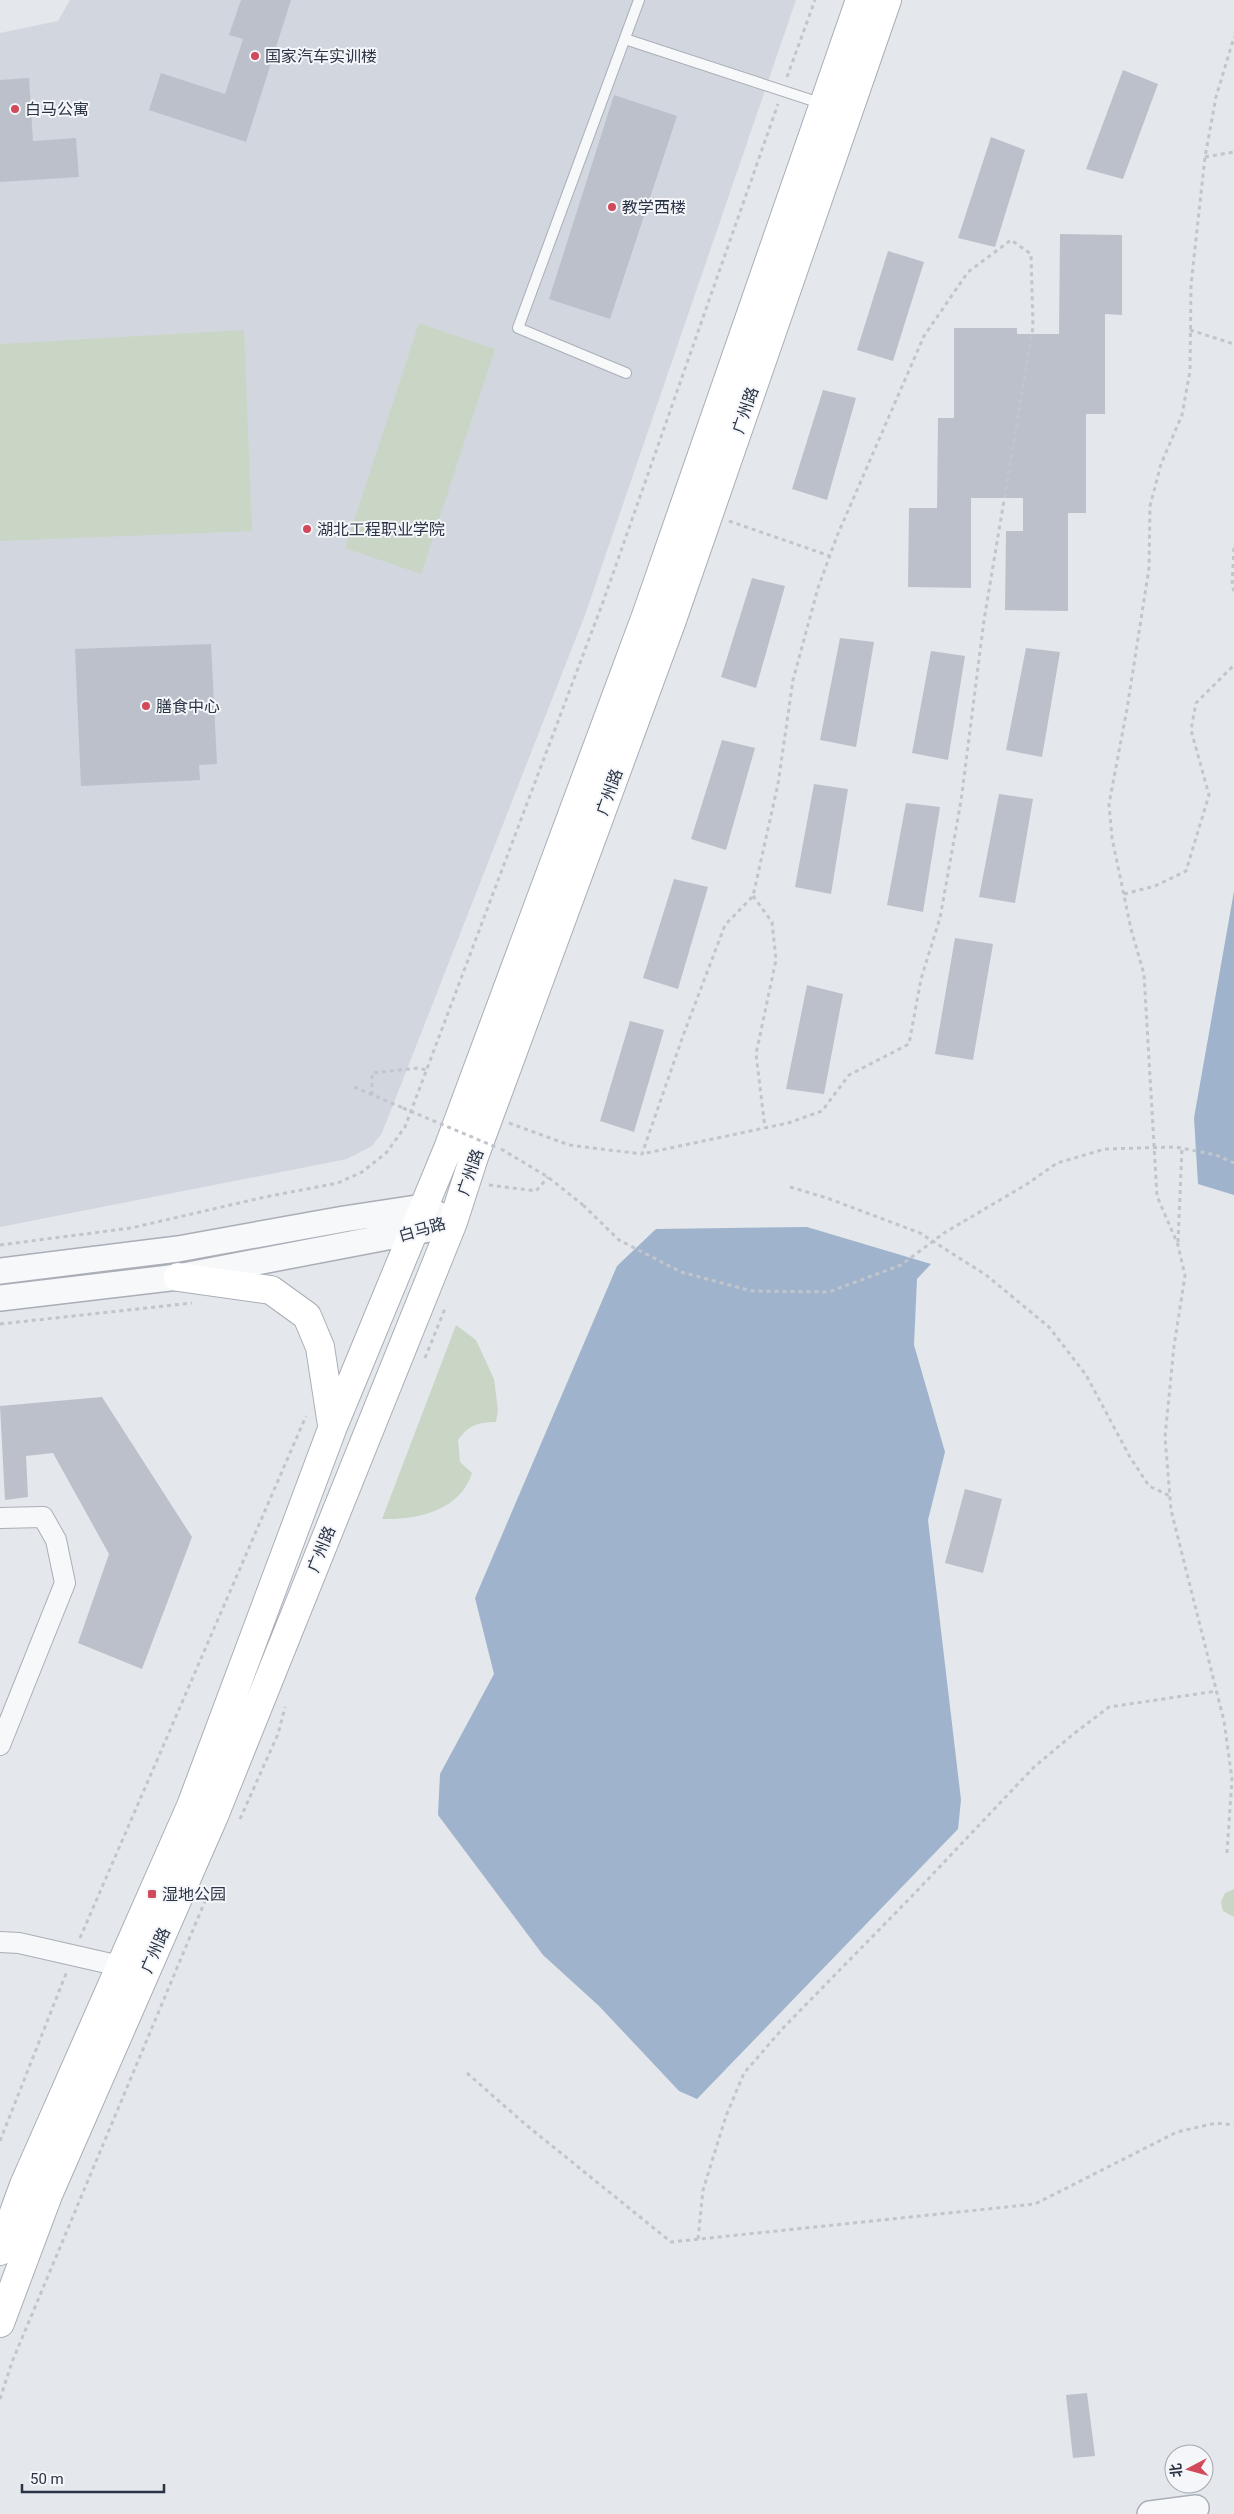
<svg xmlns="http://www.w3.org/2000/svg" width="1234" height="2514" font-family="Roboto,'Noto Sans SC',sans-serif">
	<style>
		.built { fill: #d2d6de }
		.green { fill: #c9d6c5 }
		.water { fill: #9fb4cc }
		.building { fill: #bbc0ca }
		.lines { fill: none; stroke-linecap: round; stroke-linejoin: round }
		.service-casing { stroke: #a9aeb7; stroke-width: 12 }
		.minor-casing { stroke: #a9aeb7; stroke-width: 22 }
		.tertiary-casing { stroke: #a9aeb7; stroke-width: 28 }
		.secondary-casing { stroke: #a9aeb7; stroke-width: 30 }
		.path { stroke: #c2c5cb; stroke-width: 3; stroke-dasharray: 4 4; stroke-linecap: butt }
		.service { stroke: #f7f8fa; stroke-width: 10 }
		.minor { stroke: #f7f8fa; stroke-width: 20 }
		.tertiary { stroke: #f7f8fa; stroke-width: 25 }
		.secondary { stroke: #fff; stroke-width: 28 }
		.path-bridge { stroke: #c2c5cb; stroke-width: 3; stroke-dasharray: 4 4; stroke-linecap: butt }
		.poi-dot { fill: #d1495b; stroke: #f4f6f9; stroke-width: 2 }
		.labels { text-anchor: middle; stroke-width: 4; stroke-linejoin: round; paint-order: stroke }
		.poi-label { font-size: 16px; fill: #2b3445; stroke: #f4f6f9; text-anchor: start }
		.street-label { font-size: 16px; fill: #2b3445; stroke: #f4f6f9 }
	</style>
	<rect width="100%" height="100%" fill="#e4e7ec"/>
	<!-- built -->
	<path class="built" d="M70 0H796L585 615 382 1133 372 1146 347 1159 0 1227V33L58 21Z"/>
	<!-- green -->
	<path class="green" d="M419 323 495 349 421 574 345 548Z
		M244 330 252 531 0 541V344Z
		M456 1325 476 1340 494 1379 498 1410 496 1422C478 1422 469 1425 458 1440L460 1462 472 1473C460 1511 417 1520 382 1519Z
		M1234 1889V1917L1223 1911 1221 1902 1225 1893Z"/>
	<!-- water -->
	<path class="water" d="M1234 891V1195L1198 1184 1194 1118Z
		M807 1227 931 1264 917 1279 914 1345 945 1452 928 1520 961 1800 958 1829 697 2099 679 2091 599 2006 543 1955 438 1815 440 1774 494 1674 475 1598 617 1266 656 1229Z"/>
	<!-- building -->
	<path class="building" d="M241 0H291L246 142 149 110 161 73 225 94 243 39 229 35Z
		M1123 70 1158 84 1123 179 1086 169Z
		M29 78 33 141 76 138 79 177 0 182V80Z
		M614 95 677 116 610 319 549 299Z
		M991 137 1025 150 995 247 958 238Z
		M1060 234 1122 235V315L1105 314V414H1086V513H1068V611L1005 610 1006 531H1023V498H971V588L908 587 909 508H937L938 418H954V328H1017V334H1059Z
		M888 251 924 262 893 361 857 350Z
		M823 390 856 398 827 500 792 489Z
		M752 578 785 586 756 688 721 677Z
		M840 638 874 642 856 747 820 740Z
		M211 644 217 764 199 765 200 780 81 786 75 649Z
		M1026 648 1060 652 1042 757 1006 750Z
		M931 651 965 656 948 760 912 753Z
		M722 740 755 748 726 850 691 839Z
		M814 784 848 789 831 894 795 887Z
		M999 794 1033 799 1015 903 979 897Z
		M906 803 940 807 923 912 887 905Z
		M674 879 708 887 678 989 643 978Z
		M955 938 993 944 973 1060 935 1054Z
		M807 985 843 994 824 1094 786 1089Z
		M630 1021 664 1030 634 1132 600 1121Z
		M102 1397 192 1537 142 1669 78 1643 109 1554 53 1453 26 1456 28 1497 5 1500 0 1406Z
		M965 1489 1002 1499 983 1573 945 1563Z
		M1087 2393 1095 2456 1073 2458 1066 2395Z"/>
	<g class="lines">
		<defs>
			<path id="service" d="M625 39 823 104
				M626 373 518 328 639 0"/>
			<path id="minor" d="M0 1518 43 1517 56 1540 65 1583 0 1745
				M0 1942 19 1943 120 1966"/>
			<path id="tertiary" d="M0 1271 178 1249 344 1219 423 1207 453 1222
				M0 1298 178 1277 429 1229
				M1150 2514 1196 2508"/>
			<path id="secondary" d="M178 1277 271 1290 307 1316 320 1347 332 1425
				M0 2251 24 2185 191 1806 332 1429 449 1146 646 616 860 0
				M0 2323 48 2195 214 1816 453 1222 474 1157 671 623 887 0"/>
		</defs>
		<!-- service casing -->
		<use href="#service" class="service-casing"/>
		<!-- minor casing -->
		<use href="#minor" class="minor-casing"/>
		<!-- tertiary casing -->
		<use href="#tertiary" class="tertiary-casing"/>
		<!-- secondary casing -->
		<use href="#secondary" class="secondary-casing"/>
		<!-- path -->
		<path class="path" d="M787 77 815 0
			M1205 157 1234 152
			M1190 330 1234 344
			M729 521 830 556
			M1234 548 1232 586 1234 591
			M1124 894 1155 886 1186 871 1209 795 1191 730 1196 703 1234 665
			M753 896 772 922 776 960 756 1054 765 1128
			M354 1087 403 1108
			M372 1095V1073L418 1068 426 1070
			M509 1123 569 1145 642 1154 684 1033 725 925 753 896 778 784 793 680 818 588 837 536 924 336 968 272 1011 240 1031 254 1033 327 984 620 961 801 940 918 921 979 909 1044 849 1075 822 1111 788 1123 642 1154
			M501 1149 548 1177 583 1205
			M489 1185 536 1191 548 1177
			M790 1187 827 1198 920 1233 986 1275 1049 1327 1086 1375 1130 1457 1149 1486 1170 1496
			M1178 1242 1182 1148
			M0 1245 131 1228 265 1197 338 1183 362 1172 386 1153 405 1127 603 602 778 104
			M0 1324 192 1303
			M425 1358 446 1306
			M240 1819 278 1734 285 1707
			M1227 1853 1232 1779 1224 1721 1171 1510 1165 1437 1174 1346 1185 1276 1178 1245 1157 1196 1144 974 1131 929 1112 838 1109 804 1127 709 1149 568 1150 506 1161 464 1182 415 1190 371 1191 285 1205 157 1216 97 1234 37
			M80 1938 306 1416
			M467 2073 525 2124 671 2242 1035 2204 1177 2132 1216 2123 1234 2125
			M0 2141 67 1971
			M698 2239 703 2190 726 2116 744 2073 784 2027 913 1895 1034 1767 1076 1732 1109 1707 1217 1691
			M0 2399 12 2362 213 1882"/>
		<!-- service -->
		<use href="#service" class="service"/>
		<!-- minor -->
		<use href="#minor" class="minor"/>
		<!-- tertiary -->
		<use href="#tertiary" class="tertiary"/>
		<!-- secondary -->
		<use href="#secondary" class="secondary"/>
		<!-- path-bridge -->
		<path class="path-bridge" d="M403 1108 498 1148
			M583 1205 619 1240 681 1272 752 1291 829 1292 901 1265 944 1233 1027 1184 1057 1163 1105 1149 1176 1147 1216 1155 1234 1163"/>
	</g>
	<!-- markers -->
	<g class="poi-dot">
		<circle cx="255" cy="56" r="5"/>
		<circle cx="15" cy="109" r="5"/>
		<circle cx="612" cy="207" r="5"/>
		<circle cx="307" cy="529" r="5"/>
		<circle cx="146" cy="706" r="5"/>
		<rect x="147" y="1889" width="10" height="10" rx="2.5"/>
	</g>
	<g class="labels">
		<!-- poi labels -->
		<g class="poi-label">
			<text x="265" y="62">国家汽车实训楼</text>
			<text x="25" y="115">白马公寓</text>
			<text x="622" y="213">教学西楼</text>
			<text x="317" y="535">湖北工程职业学院</text>
			<text x="156" y="712">膳食中心</text>
			<text x="162" y="1900">湿地公园</text>
		</g>
		<!-- street labels -->
		<g class="street-label">
			<text transform="translate(745 410) rotate(-71)" y="6">广州路</text>
			<text transform="translate(609 792) rotate(-70)" y="6">广州路</text>
			<text transform="translate(470 1172) rotate(-71)" y="6">广州路</text>
			<text transform="translate(422 1229) rotate(-16)" y="6">白马路</text>
			<text transform="translate(321 1549) rotate(-68)" y="6">广州路</text>
			<text transform="translate(155 1950) rotate(-66)" y="6">广州路</text>
		</g>
	</g>
	<!-- north arrow -->
	<g transform="translate(1189 2469) rotate(264)"><circle r="24" fill="#f4f6f9" stroke="#a4a8b1"/>
	<path d="M0-4L9 19L0 12L-9 19Z" fill="#d1495b"/>
	<text y="-8" font-size="14" font-weight="bold" text-anchor="middle" fill="#2b3445">北</text>
	</g>
	<!-- scale -->
	<path d="M22 2484v8h142v-8" fill="none" stroke="#2b3445" stroke-width="2.5"/>
	<text x="30" y="2484" font-size="15" fill="#2b3445" stroke="#f4f6f9" stroke-width="4" paint-order="stroke">50 m</text>
</svg>
